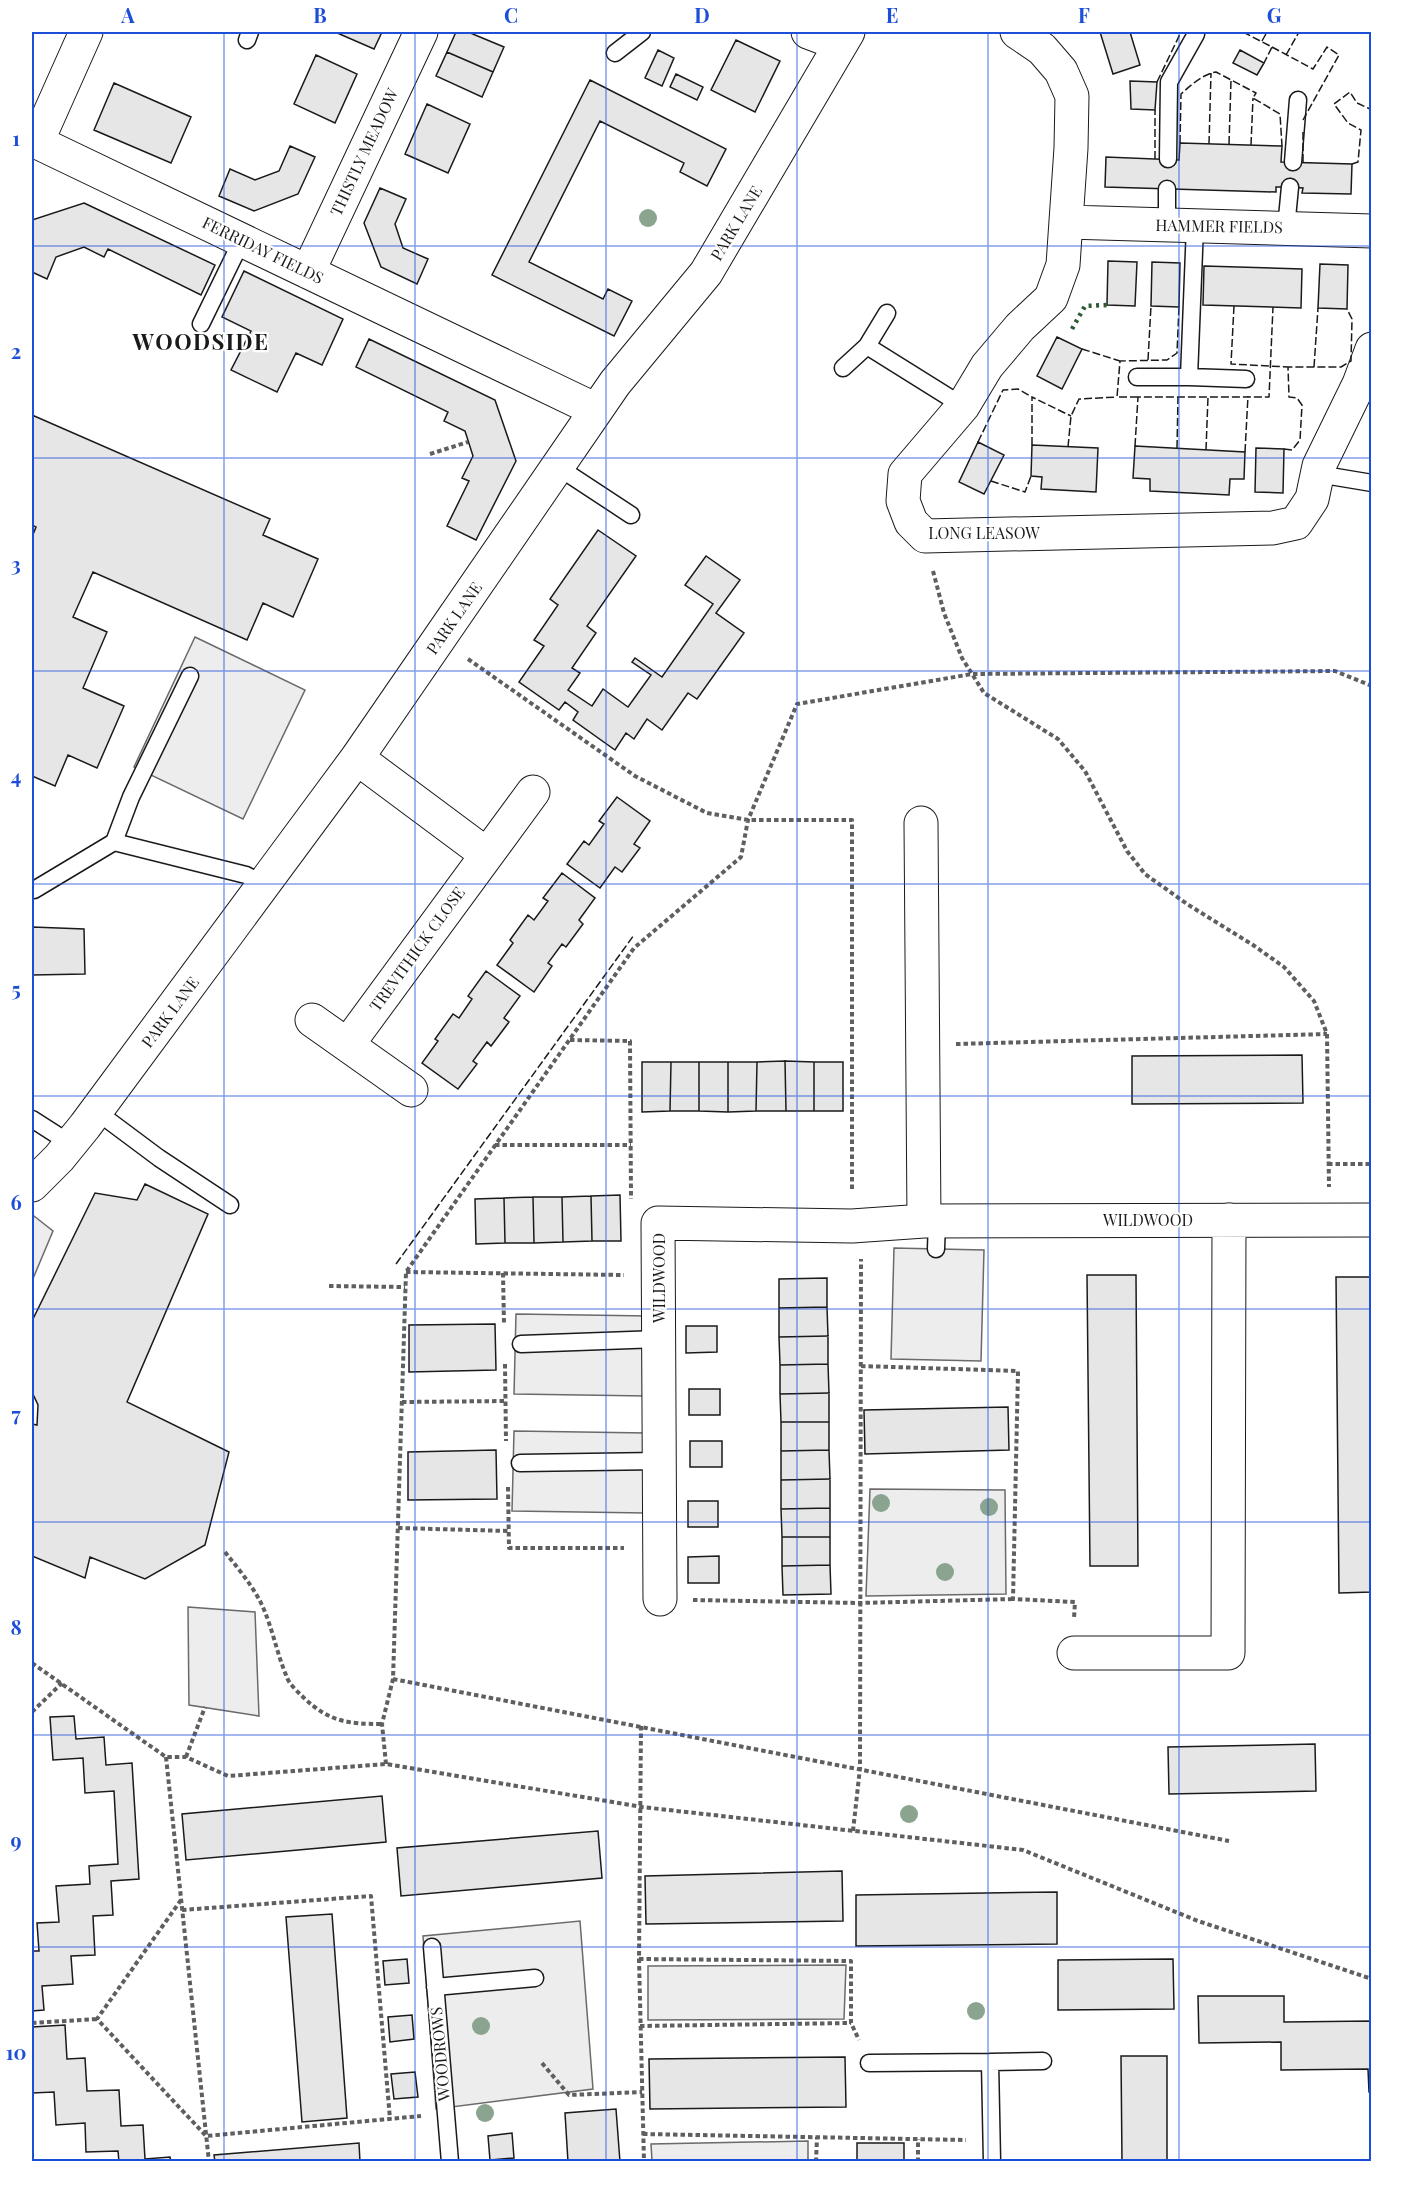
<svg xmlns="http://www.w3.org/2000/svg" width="1403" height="2193" font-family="'Playfair Display',serif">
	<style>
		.built { fill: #ededed; stroke: #6a6a6a; stroke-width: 1.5 }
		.building { fill: #e6e6e6; stroke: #1a1a1a; stroke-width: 1.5 }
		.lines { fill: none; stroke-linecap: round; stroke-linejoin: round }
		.lane-casing { stroke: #1a1a1a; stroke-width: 19 }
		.street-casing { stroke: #1a1a1a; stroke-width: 35 }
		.path { stroke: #5f5f5f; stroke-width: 4; stroke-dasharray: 4.5 3; stroke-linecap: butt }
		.lane { stroke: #fff; stroke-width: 16 }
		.street { stroke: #fff; stroke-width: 33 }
		.hedge { stroke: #2b5a34; stroke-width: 4.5; stroke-dasharray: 3 4.5; stroke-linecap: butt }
		.fence { stroke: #1a1a1a; stroke-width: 1.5; stroke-dasharray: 8 3; stroke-linecap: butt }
		.tree { fill: #8aa48f }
		.grid { fill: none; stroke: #1d4ed8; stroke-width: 1.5; stroke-opacity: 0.55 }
		.labels { text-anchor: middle; stroke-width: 4.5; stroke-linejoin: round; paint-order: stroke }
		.street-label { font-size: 16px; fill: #1a1a1a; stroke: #fff }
		.district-label { font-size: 22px; font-weight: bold; letter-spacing: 1.5px; fill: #1a1a1a; stroke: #fff }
		.neatline { fill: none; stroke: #1d4ed8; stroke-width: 2 }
		.grid-label { font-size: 20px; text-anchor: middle; font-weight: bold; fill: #1d4ed8 }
	</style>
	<rect width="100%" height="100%" fill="#fff"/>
	<!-- built -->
	<path class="built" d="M195 637 305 690 243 819 134 767Z
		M34 1216 53 1231 32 1281V1219Z
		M894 1248 984 1250 981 1361 891 1359Z
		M516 1314 649 1316 647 1396 514 1394Z
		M514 1431 647 1433 646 1513 512 1511Z
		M870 1489 1005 1490 1006 1594 866 1596Z
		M188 1607 255 1612 259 1716 189 1705Z
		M580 1921 593 2089 436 2109 423 1936Z
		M846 1965 844 2019 648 2020V1966Z
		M808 2141V2162L652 2161 651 2144Z"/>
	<!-- building -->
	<path class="building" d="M335 32H382L374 49Z
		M456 32H468L504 47 493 72 447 52Z
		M1100 32H1130L1140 65 1113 74Z
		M736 40 780 61 755 112 711 90Z
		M658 50 674 58 662 86 645 78Z
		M1240 50 1264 63 1257 75 1233 63Z
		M447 52 493 72 482 97 436 76Z
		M316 55 357 74 335 123 294 104Z
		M676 74 703 87 697 100 670 87Z
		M590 80 726 149 707 186 680 172 684 163 600 121 529 262 603 299 608 289 632 301 614 336 492 275Z
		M1130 81 1157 82 1155 110 1131 109Z
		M114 83 191 117 171 163 94 130Z
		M427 104 470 124 448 173 405 154Z
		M1180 143 1282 146 1281 162 1352 164 1351 194 1302 193 1303 188 1290 187H1276V192L1105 187 1106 157 1179 160Z
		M290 146 315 157 298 194 254 211 219 196 230 169 255 180 279 171Z
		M380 188 406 199 395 224 403 248 428 259 417 284 381 267 364 223Z
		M84 203 215 265 201 295 108 249 104 257 84 247 56 257 47 279 32 272V220Z
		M1108 261 1137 262 1135 306 1107 305Z
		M1152 262 1180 263 1179 307 1151 306Z
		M1320 264 1348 265 1347 309 1318 308Z
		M1204 266 1302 269 1301 308 1203 305Z
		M244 271 343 319 322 365 296 353 277 392 231 370 251 331 222 317Z
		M1057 337 1082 349 1062 389 1037 376Z
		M369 339 495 400 516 461 476 540 447 526 469 481 462 478 473 456 465 431 444 421 448 412 356 367Z
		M32 415 270 519 263 535 318 559 293 617 263 603 247 640 93 572 73 617 107 632 83 688 124 706 97 768 68 755 55 786 32 776V537L36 527 32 525Z
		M978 442 1004 455 984 494 959 482Z
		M1032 445 1098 448 1096 492 1041 489 1042 477 1031 476Z
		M1135 446 1245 452 1244 479H1230L1229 495 1150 491V479L1133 478Z
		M1256 448 1284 449 1283 493 1255 492Z
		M598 530 636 556 587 626 596 633 572 668 580 673 568 690 592 706 603 689 628 707 651 675 632 662 635 658 662 677 713 604 685 585 706 556 740 580 716 613 744 633 697 699 688 693 662 730 647 719 634 739 626 733 615 750 573 720 578 712 565 702 559 710 519 682 544 646 534 640 558 605 550 599Z
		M617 797 650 821 634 844 640 848 622 872 615 867 600 888 567 864 584 841 589 845 604 824 599 821Z
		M562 873 595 898 579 920 583 924 566 947 562 944 548 963 552 966 534 992 497 965 513 943 510 940 528 915 534 920 548 901 543 898Z
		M32 927 84 929 85 974 32 975Z
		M486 971 520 996 504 1018 509 1022 491 1046 487 1042 473 1061 477 1064 458 1089 422 1063 438 1041 435 1039 453 1014 459 1018 472 999 468 996Z
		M1302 1055 1303 1103 1132 1104V1056Z
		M785 1061 786 1111H756L757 1062Z
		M785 1061 814 1062V1111H786Z
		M642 1062H671L670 1111 642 1112Z
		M671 1062H699V1111H670Z
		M699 1062H728V1112L699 1111Z
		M728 1062H757L756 1111 728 1112Z
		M814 1062H843V1111H814Z
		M145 1184 208 1214 127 1402 229 1452 205 1545 145 1579 90 1557 85 1578 32 1556V1424L37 1425 38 1405 32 1392V1321L95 1193 137 1200Z
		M620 1195 621 1241H592L591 1196Z
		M591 1196 592 1241 563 1242 562 1197Z
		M533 1197H562L563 1242 534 1243Z
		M533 1197 534 1243H505L504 1198Z
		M504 1198 505 1243 476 1244 475 1199Z
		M1087 1275H1136L1138 1566H1090Z
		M1336 1277H1372V1592L1339 1593Z
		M827 1278V1307L779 1308V1279Z
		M827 1307 828 1336 779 1337V1308Z
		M495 1324 496 1370 409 1372V1325Z
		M686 1326H717V1352L686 1353Z
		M828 1336V1364L780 1365 779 1337Z
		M828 1364 829 1393 780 1394V1365Z
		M689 1389H720V1415H689Z
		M829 1393V1422H781L780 1394Z
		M1008 1407 1009 1450 865 1454 864 1410Z
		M781 1422H829V1450L781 1451Z
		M690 1441H722V1467H690Z
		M496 1450 497 1499 408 1500V1452Z
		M829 1450 830 1479 781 1480V1451Z
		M830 1479V1508L781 1509V1480Z
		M688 1501H718V1527H688Z
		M830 1508V1537H782L781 1509Z
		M782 1537H830V1565L782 1566Z
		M719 1556V1583H688V1557Z
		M830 1565 831 1594 783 1595 782 1566Z
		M74 1716 76 1739 104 1737 106 1765 132 1763 139 1879 111 1881 113 1915 93 1916 95 1955 71 1956 73 1984 42 1986 44 2010 32 2011V1951H39L37 1923 59 1922 56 1886 90 1884 89 1866 118 1864 114 1791 85 1793 83 1758 53 1760 50 1717Z
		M1315 1744 1316 1791 1169 1794 1168 1747Z
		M382 1796 386 1842 186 1860 182 1814Z
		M598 1831 602 1878 401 1896 397 1848Z
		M842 1871 843 1921 646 1924 645 1876Z
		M1057 1892V1944L856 1946V1895Z
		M332 1914 347 2118 302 2122 286 1917Z
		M407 1959 409 1983 385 1985 383 1961Z
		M1173 1959 1174 2009 1058 2010V1960Z
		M1198 1996H1284V2022L1372 2021V2092H1369L1368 2069 1281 2070V2042L1199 2043Z
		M412 2015 414 2039 390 2042 388 2017Z
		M65 2025 67 2059 85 2058 87 2091 119 2090 121 2126 143 2125 145 2159 170 2157 171 2162H119L118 2151 86 2152 85 2123 56 2125 54 2092 32 2093V2027Z
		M1121 2056H1167V2162H1122Z
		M845 2057 846 2107 650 2109 649 2059Z
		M415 2072 418 2097 394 2099 391 2074Z
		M616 2109 620 2162H568L565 2113Z
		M512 2133 514 2158 490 2160 488 2136Z
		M359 2143 360 2162H215L214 2155Z
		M857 2143H904V2162H857Z"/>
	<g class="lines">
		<defs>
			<path id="lane" d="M247 40 250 32
				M615 53 642 32
				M1168 159 1169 82 1196 34
				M1293 162 1298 100
				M1167 189V225
				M1195 226 1189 377 1246 379
				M1286 228 1290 187
				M887 313 867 346 963 406
				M201 324 242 240
				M843 368 867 346
				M1137 377H1189
				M558 467 631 515
				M1318 474 1372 483
				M114 842 246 875 265 885
				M34 890 114 842 131 797 190 676
				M96 1111 159 1158 230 1205
				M32 1119 71 1144
				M936 1249 937 1221
				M521 1344 659 1339
				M520 1463 659 1461
				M432 1947 450 2162
				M435 1987 535 1978
				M869 2063 990 2062
				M992 2162 990 2062 1043 2061"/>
			<path id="street" d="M86 32 37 142 596 410
				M808 32 840 44
				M1017 32 1042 49 1061 71 1072 96 1071 148 1063 265 1051 298 1020 327 987 366 963 406 905 474 903 501 911 522 925 536 1273 528 1296 523 1312 499 1319 466 1359 384 1372 349
				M1067 222 1372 231
				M308 272 421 32
				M357 758 486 854
				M921 823 924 1221
				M312 1020 411 1090
				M348 1044 533 792
				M32 1185 59 1158 85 1126 357 758 615 383 706 273 848 32
				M660 1599 658 1223 852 1226 924 1221 1372 1220
				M1074 1653H1228L1229 1220"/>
		</defs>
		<!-- lane casing -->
		<use href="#lane" class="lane-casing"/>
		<!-- street casing -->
		<use href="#street" class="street-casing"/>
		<!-- path -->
		<path class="path" d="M430 454 468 442
			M933 571 944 613 962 658 984 693 1058 739 1085 771 1127 851 1145 874 1187 904 1253 945 1284 967 1314 1001 1327 1034 1329 1187
			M468 659 635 776 707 813 748 820H852V1190
			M570 1040 630 1041 631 1199
			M956 1044 1327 1034
			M495 1145H631
			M1328 1164H1372
			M406 1272 624 1275
			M503 1273 504 1324
			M329 1286 405 1287
			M505 1364 506 1441
			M861 1366 1018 1371 1013 1599 1075 1602 1074 1618
			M402 1402 506 1401
			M508 1487 509 1548H624
			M398 1528 509 1531
			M225 1552C237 1567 251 1584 260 1601 272 1625 276 1651 286 1675 288 1683 297 1691 303 1697 329 1722 348 1724 382 1724
			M693 1600 860 1603 1013 1599
			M32 1663 166 1757H186L228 1776 386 1764 642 1807 1023 1850 1198 1921 1372 1979
			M393 1679 1229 1841
			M32 1712 62 1683
			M641 1726 639 1959 644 2162
			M166 1757 209 2162
			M186 1757 205 1707
			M386 1764 382 1724 393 1679 406 1272 634 948 741 857 748 820 797 704 972 674 1335 671 1372 686
			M853 1831 860 1768 861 1259
			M181 1900 97 2019 206 2136 421 2116
			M182 1910 371 1896 390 2119
			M639 1959 851 1961V2023L859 2040
			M32 2023 97 2019
			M640 2026 851 2023
			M542 2063 569 2095 642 2092
			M643 2134 966 2140
			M816 2162 817 2137
			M918 2162V2139"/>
		<!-- lane -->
		<use href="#lane" class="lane"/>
		<!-- street -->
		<use href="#street" class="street"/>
		<!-- hedge -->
		<path class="hedge" d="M1072 329 1085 306 1107 305"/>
		<!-- fence -->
		<path class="fence" d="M1243 32 1272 47 1264 63
			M1262 41 1267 32
			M1272 47 1313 69 1327 47 1339 55 1303 120
			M1286 55 1299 32
			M1157 82 1181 32
			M1303 132V163
			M1180 143 1181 94C1191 85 1203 74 1216 72L1256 93 1253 98 1280 114 1282 146
			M1209 144 1211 73
			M1229 144 1231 80
			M1251 145 1253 98
			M1155 159V110
			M1352 164 1358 162 1361 130 1348 123 1334 104 1350 92 1357 103 1370 109 1372 104
			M1234 306 1231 364 1288 367
			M1082 349 1120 361
			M1148 360 1151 306
			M1314 367 1318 308
			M1138 397H1117L1120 361 1167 360 1177 353 1179 307
			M978 442 1003 390 1018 389 1032 397
			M1032 445V397L1071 416
			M1135 446 1138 397H1269L1273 307
			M1068 447 1071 416 1079 399 1117 397
			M1177 448 1178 397
			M1284 449 1292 450 1300 440 1302 405 1297 398 1289 397 1288 367H1341L1351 361 1352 319 1347 309
			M1206 450 1208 397
			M1245 452 1248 396
			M991 481 1025 492 1031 476
			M396 1264 634 935"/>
	</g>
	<!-- trees -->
	<g class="tree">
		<circle cx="648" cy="218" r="9"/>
		<circle cx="881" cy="1503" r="9"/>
		<circle cx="989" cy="1507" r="9"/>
		<circle cx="945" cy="1572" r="9"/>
		<circle cx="909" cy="1814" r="9"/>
		<circle cx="976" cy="2011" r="9"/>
		<circle cx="481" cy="2026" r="9"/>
		<circle cx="485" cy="2113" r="9"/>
	</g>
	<!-- grid -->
	<path class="grid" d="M224 32V2162M415 32V2162M606 32V2162M797 32V2162M988 32V2162M1179 32V2162M32 246H1372M32 458H1372M32 671H1372M32 884H1372M32 1096H1372M32 1309H1372M32 1522H1372M32 1735H1372M32 1947H1372"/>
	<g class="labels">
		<!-- street labels -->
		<g class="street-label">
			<text transform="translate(364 152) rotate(-65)" y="6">THISTLY MEADOW</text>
			<text transform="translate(736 223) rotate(-59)" y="6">PARK LANE</text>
			<text transform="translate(1219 226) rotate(1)" y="6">HAMMER FIELDS</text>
			<text transform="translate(263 250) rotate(26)" y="6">FERRIDAY FIELDS</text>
			<text x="984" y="539">LONG LEASOW</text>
			<text transform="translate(454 618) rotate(-55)" y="6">PARK LANE</text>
			<text transform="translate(417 949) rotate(-54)" y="6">TREVITHICK CLOSE</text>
			<text transform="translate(170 1012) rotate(-53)" y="6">PARK LANE</text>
			<text x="1148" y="1226">WILDWOOD</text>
			<text transform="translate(659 1278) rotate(-90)" y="6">WILDWOOD</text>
			<text transform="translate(440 2054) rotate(-95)" y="6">WOODROWS</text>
		</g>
		<!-- district labels -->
		<g class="district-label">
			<text x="201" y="350">WOODSIDE</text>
		</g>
	</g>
	<!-- border -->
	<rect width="1403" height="2193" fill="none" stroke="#ffffff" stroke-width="66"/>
	<rect x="33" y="33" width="1337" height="2127" class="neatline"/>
	<g class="grid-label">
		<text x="128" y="23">A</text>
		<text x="320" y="23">B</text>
		<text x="511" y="23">C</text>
		<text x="702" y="23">D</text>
		<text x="892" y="23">E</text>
		<text x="1084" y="23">F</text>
		<text x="1274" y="23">G</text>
		<text x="16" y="146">1</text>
		<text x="16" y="359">2</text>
		<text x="16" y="572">3</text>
		<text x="16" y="784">4</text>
		<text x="16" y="997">5</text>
		<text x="16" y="1210">6</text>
		<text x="16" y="1422">7</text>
		<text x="16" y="1635">8</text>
		<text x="16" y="1848">9</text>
		<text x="16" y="2060">10</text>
	</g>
</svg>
